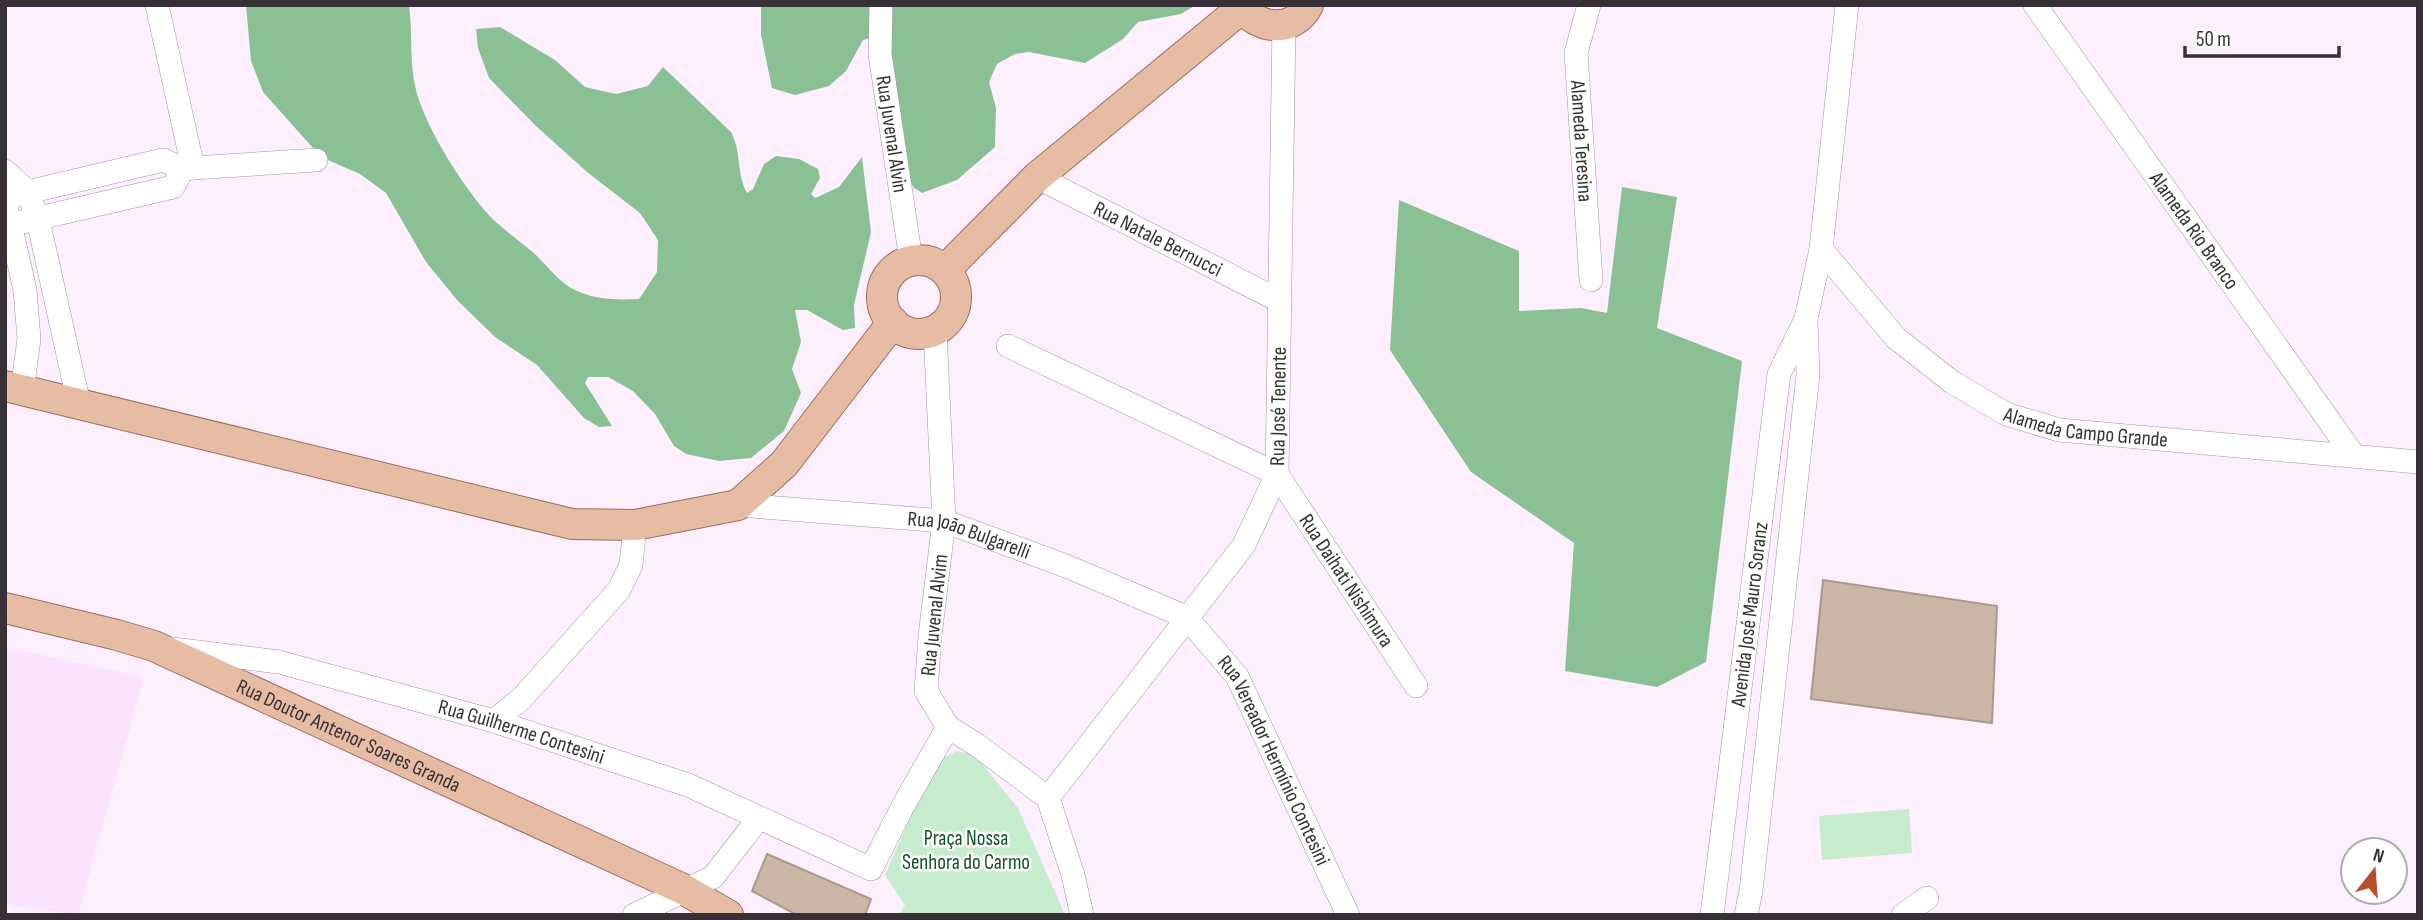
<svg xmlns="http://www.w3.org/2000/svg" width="2423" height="920" font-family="'Sofia Sans Condensed',sans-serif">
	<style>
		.built { fill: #fbe3fd }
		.green { fill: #c7eccd }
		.forest { fill: #8ac194 }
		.building { fill: #cab5a6; stroke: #ac9889; stroke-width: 2 }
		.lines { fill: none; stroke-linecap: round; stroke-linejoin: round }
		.minor-casing { stroke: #a191a3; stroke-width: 24 }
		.major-casing { stroke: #9e6e56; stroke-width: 32 }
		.minor { stroke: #fff; stroke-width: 23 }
		.major { stroke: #e6bca4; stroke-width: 30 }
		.labels { text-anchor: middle; stroke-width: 5; stroke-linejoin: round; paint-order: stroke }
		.street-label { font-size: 21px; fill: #373037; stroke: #fff }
		.park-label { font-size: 21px; fill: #145127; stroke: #fff }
	</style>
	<rect width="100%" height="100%" fill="#feefff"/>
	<!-- built -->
	<path class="built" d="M5 647 144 677 78 915 5 904Z"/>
	<!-- green -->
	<path class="green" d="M957 751 975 755 1018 808 1065 915H899L905 905 885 875 930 773 942 758Z
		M1909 809 1912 853 1822 860 1819 816Z"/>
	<!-- forest -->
	<path class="forest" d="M246 5H409C413 34 409 62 416 90 425 127 468 196 496 222 509 234 524 244 537 256 548 267 562 285 577 291 598 300 617 300 639 299L657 272 658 240 640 213 587 172 536 126 489 78 478 48 476 29 500 27 555 60 585 87 616 94 648 86 663 67 731 132C742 153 736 173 747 193L753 189 764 164 776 156 799 159 818 169 820 178 811 194 815 198 839 187 862 157 871 232 854 305 855 328 843 330 807 310H795L801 342 792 369 801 393 784 431 751 458 719 461 686 454 674 446 655 414 633 391 608 377H588L585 383 612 426 599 427 584 418 537 365 495 337 458 301 426 262 386 193 360 174 321 157 263 92 251 61Z
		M761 5H1196L1181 14 1138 22 1123 39 1085 63 1029 52 1015 54 997 64 989 82 996 108 995 147 957 180 922 193 913 187 897 142 870 38 863 40 846 71 829 86 795 95 772 88 761 35Z
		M1622 187 1677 197 1657 328 1742 361 1706 662 1657 687 1565 671 1574 543 1471 472 1390 350 1399 200 1519 251V311L1581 308 1607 313Z"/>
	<!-- building -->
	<path class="building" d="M1823 580 1997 606 1992 723 1811 699Z
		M767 854 871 899 865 915H797L752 891Z"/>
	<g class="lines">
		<defs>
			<g id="minor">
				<path id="s1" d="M881 5 880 54 911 260"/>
				<path id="s2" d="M1589 5 1576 53 1591 280"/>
				<path id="s3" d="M2035 5 2354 456"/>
				<path d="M193 168 316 160"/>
				<path d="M5 171 28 192 163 160 183 169 193 168 157 5"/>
				<path id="s4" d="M1037 177 1280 301"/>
				<path d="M5 198 28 192 38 220 79 404"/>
				<path d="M5 202 25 290 29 339 22 390"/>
				<path d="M22 222 173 187 183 169"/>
				<path id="s5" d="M1821 249 1896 338 1952 382 2006 414 2059 430 2418 462"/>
				<path d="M935 330 944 521 930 636 926 691 948 727"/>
				<path id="s6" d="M1008 346 1277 474 1416 686"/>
				<path id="s7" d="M738 505 944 521 1066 566 1186 617 1237 676 1348 915"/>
				<path id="s8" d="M173 649 279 662 494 721 688 785 871 869 903 806 948 727 977 745 1048 798 1073 875 1082 915"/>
				<path d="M494 721 522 698 619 590 631 565 635 525"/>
				<path id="s9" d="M1048 798 1244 545 1277 474 1284 25"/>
				<path d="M634 915 713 877 759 818"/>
				<path id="s10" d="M1712 915 1779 374 1806 319 1821 249 1847 5"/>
				<path d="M1746 915 1751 891 1808 375 1806 323"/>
				<path d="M1903 915 1927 898"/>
			</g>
			<g id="major">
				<path d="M1241 5C1256 30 1294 34 1308 5"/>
				<circle cx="919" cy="297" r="37"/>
				<path d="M945 270 1037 177 1242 8"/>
				<path d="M5 386 572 524 635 525 738 505 784 464 893 322"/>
				<path id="s11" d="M5 608 117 635 154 646 683 889 728 915"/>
			</g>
		</defs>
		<!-- minor casing -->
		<use href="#minor" class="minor-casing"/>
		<!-- major casing -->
		<use href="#major" class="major-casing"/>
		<!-- minor -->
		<use href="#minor" class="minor"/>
		<!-- major -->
		<use href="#major" class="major"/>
	</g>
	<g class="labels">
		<!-- street labels -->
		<g class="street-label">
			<text dy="7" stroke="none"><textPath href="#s1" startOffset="130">Rua Juvenal Alvin</textPath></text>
			<text dy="7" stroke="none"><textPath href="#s2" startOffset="138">Alameda Teresina</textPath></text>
			<text dy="7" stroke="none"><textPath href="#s3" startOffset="276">Alameda Rio Branco</textPath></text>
			<text dy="7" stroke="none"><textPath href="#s4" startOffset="136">Rua Natale Bernucci</textPath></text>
			<text dy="7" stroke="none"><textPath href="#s9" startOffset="466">Rua José Tenente</textPath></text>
			<text dy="7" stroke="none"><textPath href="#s5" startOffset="332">Alameda Campo Grande</textPath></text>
			<text dy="7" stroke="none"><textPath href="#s7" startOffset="234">Rua João Bulgarelli</textPath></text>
			<text dy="7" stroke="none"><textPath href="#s6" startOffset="425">Rua Daihati Nishimura</textPath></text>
			<text dy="7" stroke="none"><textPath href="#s10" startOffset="303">Avenida José Mauro Soranz</textPath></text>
			<text transform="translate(934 615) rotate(-84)" y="7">Rua Juvenal Alvim</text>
			<text dy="7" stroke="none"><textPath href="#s8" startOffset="359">Rua Guilherme Contesini</textPath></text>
			<text dy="7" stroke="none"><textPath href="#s11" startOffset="368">Rua Doutor Antenor Soares Granda</textPath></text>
			<text dy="7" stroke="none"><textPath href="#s7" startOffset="637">Rua Vereador Hermínio Contesini</textPath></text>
		</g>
		<!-- park labels -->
		<g class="park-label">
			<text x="966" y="845">Praça Nossa<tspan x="966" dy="24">Senhora do Carmo</tspan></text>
		</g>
	</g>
	<!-- border -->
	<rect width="2423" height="920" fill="none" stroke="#373037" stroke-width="14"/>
	<!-- north arrow -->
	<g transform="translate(2374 871) rotate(17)"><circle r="33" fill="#ffffff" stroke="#afacaf" stroke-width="2"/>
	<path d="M0-5L12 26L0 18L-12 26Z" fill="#b7502a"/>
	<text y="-10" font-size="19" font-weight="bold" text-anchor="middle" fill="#373037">N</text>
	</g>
	<!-- scale -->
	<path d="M2185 46v10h154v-10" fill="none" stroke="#373037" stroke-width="3.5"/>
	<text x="2196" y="46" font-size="21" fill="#373037" stroke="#ffffff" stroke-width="5" paint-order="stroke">50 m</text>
</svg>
